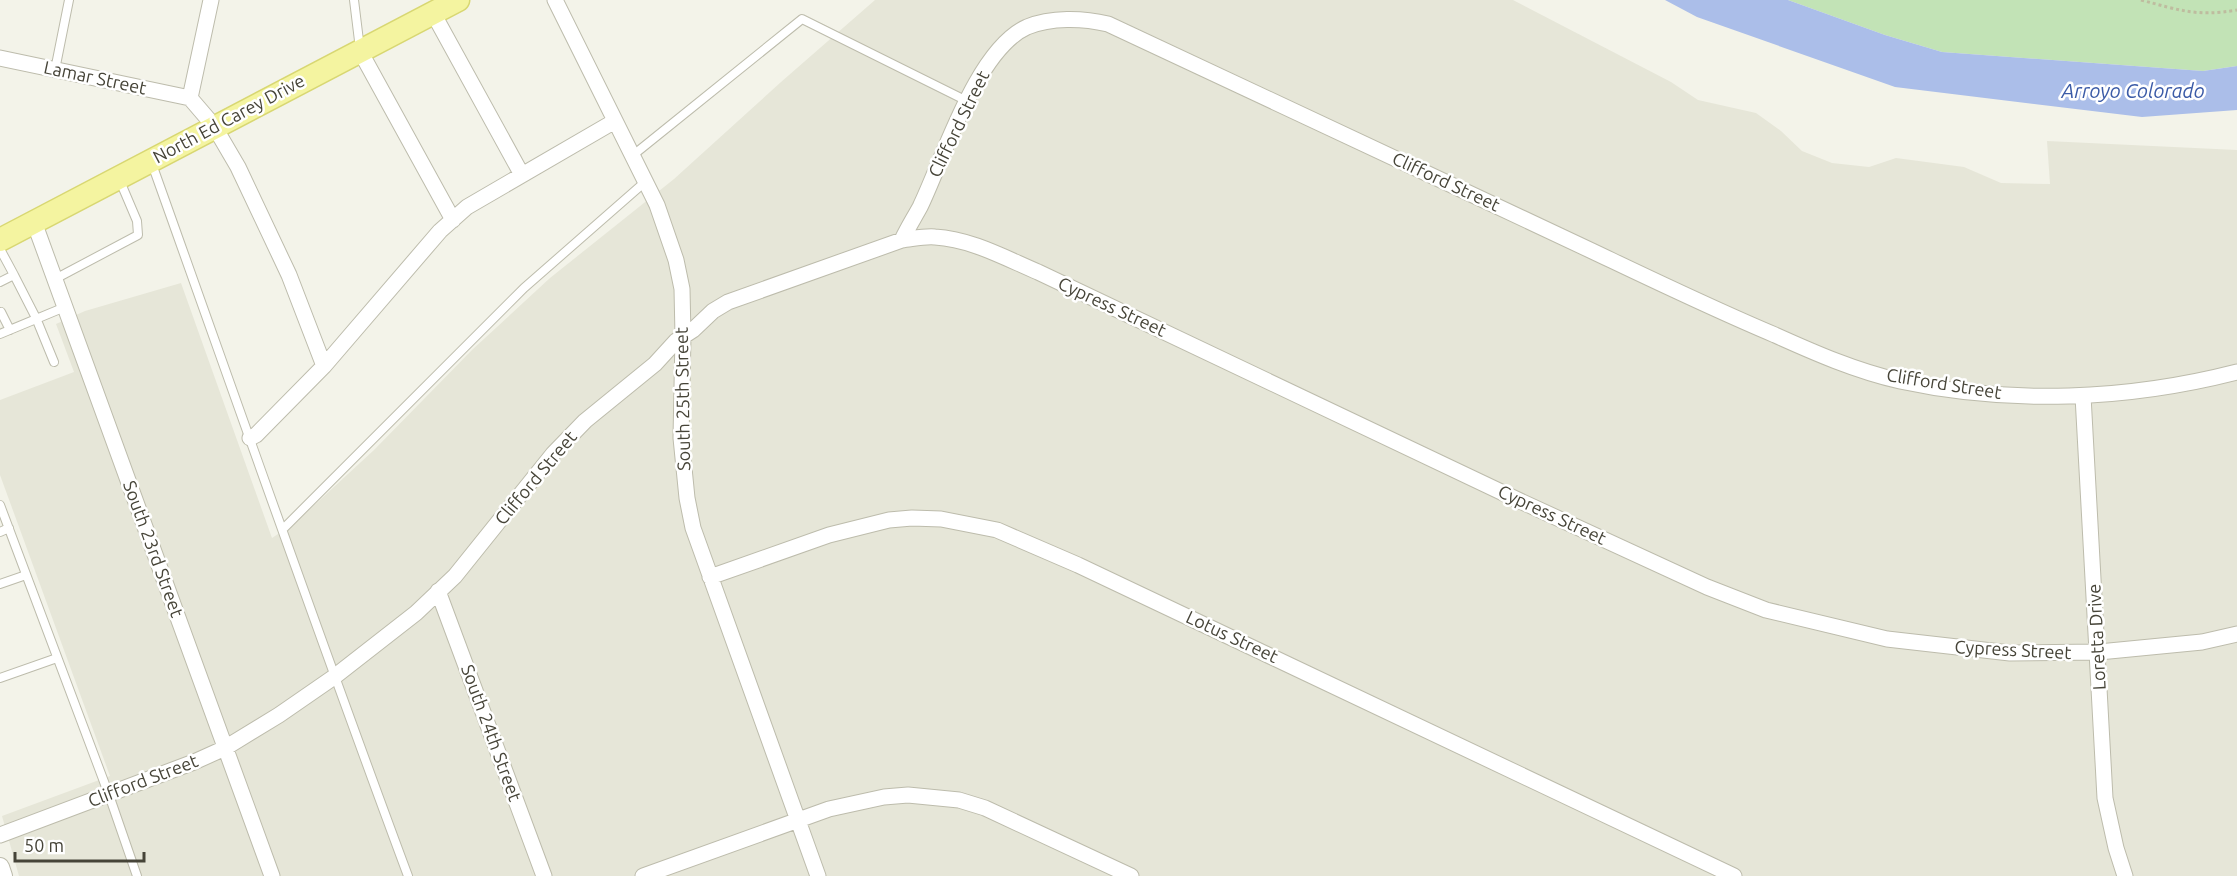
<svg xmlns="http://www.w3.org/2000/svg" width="2237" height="876" font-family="Ubuntu,sans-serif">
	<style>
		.residential { fill: #e6e6d8 }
		.green { fill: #c2e3b6 }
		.water { fill: #abbee9 }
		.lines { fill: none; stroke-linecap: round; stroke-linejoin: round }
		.service-casing { stroke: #bdbcac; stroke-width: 10 }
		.minor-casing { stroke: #bdbcac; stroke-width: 17 }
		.tertiary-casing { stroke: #bdbcac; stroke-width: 20 }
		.primary-casing { stroke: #d8d772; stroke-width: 25 }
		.path { stroke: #bebc9f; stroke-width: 3; stroke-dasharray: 3 3; stroke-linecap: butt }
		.service { stroke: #fff; stroke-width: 8 }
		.minor { stroke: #fff; stroke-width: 15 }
		.tertiary { stroke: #fff; stroke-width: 18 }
		.primary { stroke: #f4f4a0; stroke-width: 22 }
		.labels { text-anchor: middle; stroke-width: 5; stroke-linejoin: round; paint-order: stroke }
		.street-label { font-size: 18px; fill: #464438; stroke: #fff }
		.water-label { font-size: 20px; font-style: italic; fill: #3b5ba7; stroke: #fff }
	</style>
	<rect width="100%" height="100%" fill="#f3f3e9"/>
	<!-- residential -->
	<path class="residential" d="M875 0H1513L1671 82 1698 100 1756 113 1781 131 1802 151 1832 163 1869 167 1896 158 1964 167 2001 183 2050 184 2047 141 2237 150V876H19L2 816 110 776 0 475V400L74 372 56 324 85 311 181 283 272 538 296 522 374 450 472 350 550 278 674 179 781 82Z"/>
	<!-- green -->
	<path class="green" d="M1788 0H2237V66L2203 71 1942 52 1885 35Z"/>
	<!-- water -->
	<path class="water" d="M1665 0H1788L1885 35 1942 52 2203 71 2237 66V110L2142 117 1895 87 1697 17Z"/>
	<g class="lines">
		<defs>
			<path id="service" d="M354 0 360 49
				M55 70 69 0
				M632 156 802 19 967 101
				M152 164C237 402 320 640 408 876
				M0 249 14 275
				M55 279 138 235 137 221 120 181
				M0 282 14 275 36 318 54 362
				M1 312 10 330
				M0 334 65 307
				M0 505 109 795 137 876
				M283 529 524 288 645 182
				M0 532 9 528
				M0 584 26 575
				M0 678 57 658"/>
			<path id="minor" d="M555 0 657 205 676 260 682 289 683 336 681 438 687 498 693 528 818 876
				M433 13 522 175
				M360 51 453 220
				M0 58 190 98
				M190 98 214 126 238 167 289 275 324 366
				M190 98 211 0
				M34 222 272 876
				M902 240C912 239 924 236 935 237 971 239 1005 258 1038 272L1518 500 1707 587 1766 610 1887 639 2010 653 2099 652 2202 642 2237 634
				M2083 396 2105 798 2116 848 2125 876
				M250 438 256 435 324 366 440 231 467 207 615 121
				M710 577 829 535 889 520 912 518 941 519 997 530 1078 565 1734 876
				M438 591 544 876
				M0 835 194 762 225 748 279 715 334 677 416 613 455 576 553 454 585 421 655 364 676 341 693 330 713 311 728 302 902 240C907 229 914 218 920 207 943 160 976 50 1027 27 1051 17 1083 18 1108 24 1270 100 1431 175 1592 251 1653 280 1713 309 1775 335 1815 353 1856 371 1900 381 2011 405 2128 400 2237 372
				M643 876 829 809 884 797 908 795 959 800 985 808 1131 876"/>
			<path id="tertiary" d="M0 867 3 876"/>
			<path id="primary" d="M0 240 458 0"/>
		</defs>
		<!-- service casing -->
		<use href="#service" class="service-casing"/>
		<!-- minor casing -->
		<use href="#minor" class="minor-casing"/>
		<!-- tertiary casing -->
		<use href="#tertiary" class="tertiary-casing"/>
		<!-- primary casing -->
		<use href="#primary" class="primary-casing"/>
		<!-- path -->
		<path class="path" d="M2141 0C2179 10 2196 17 2237 10"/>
		<!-- service -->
		<use href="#service" class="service"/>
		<!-- minor -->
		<use href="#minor" class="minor"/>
		<!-- tertiary -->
		<use href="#tertiary" class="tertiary"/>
		<!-- primary -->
		<use href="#primary" class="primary"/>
	</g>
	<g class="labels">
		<!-- street labels -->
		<g class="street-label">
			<text transform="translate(95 78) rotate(12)" y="6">Lamar Street</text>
			<text transform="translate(229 119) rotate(-28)" y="6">North Ed Carey Drive</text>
			<text transform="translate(959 124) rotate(-64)" y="6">Clifford Street</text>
			<text transform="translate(1446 182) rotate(25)" y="6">Clifford Street</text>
			<text transform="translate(1112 307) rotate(25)" y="6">Cypress Street</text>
			<text transform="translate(1944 384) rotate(9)" y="6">Clifford Street</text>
			<text transform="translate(683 399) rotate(-91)" y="6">South 25th Street</text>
			<text transform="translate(536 478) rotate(-50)" y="6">Clifford Street</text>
			<text transform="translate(1552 515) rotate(25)" y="6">Cypress Street</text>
			<text transform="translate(153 549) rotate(70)" y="6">South 23rd Street</text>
			<text transform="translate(1232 637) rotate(25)" y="6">Lotus Street</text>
			<text transform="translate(2097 637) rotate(-93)" y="6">Loretta Drive</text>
			<text transform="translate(2013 650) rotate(3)" y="6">Cypress Street</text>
			<text transform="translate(491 733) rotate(70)" y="6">South 24th Street</text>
			<text transform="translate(143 781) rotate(-21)" y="6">Clifford Street</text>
		</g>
		<!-- water labels -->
		<g class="water-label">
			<text x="2133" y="98">Arroyo Colorado</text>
		</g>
	</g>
	<!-- scale -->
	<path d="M15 852v9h129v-9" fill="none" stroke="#464438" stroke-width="3"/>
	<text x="24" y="852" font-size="18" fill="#464438" stroke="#ffffff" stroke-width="4.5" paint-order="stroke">50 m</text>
</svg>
